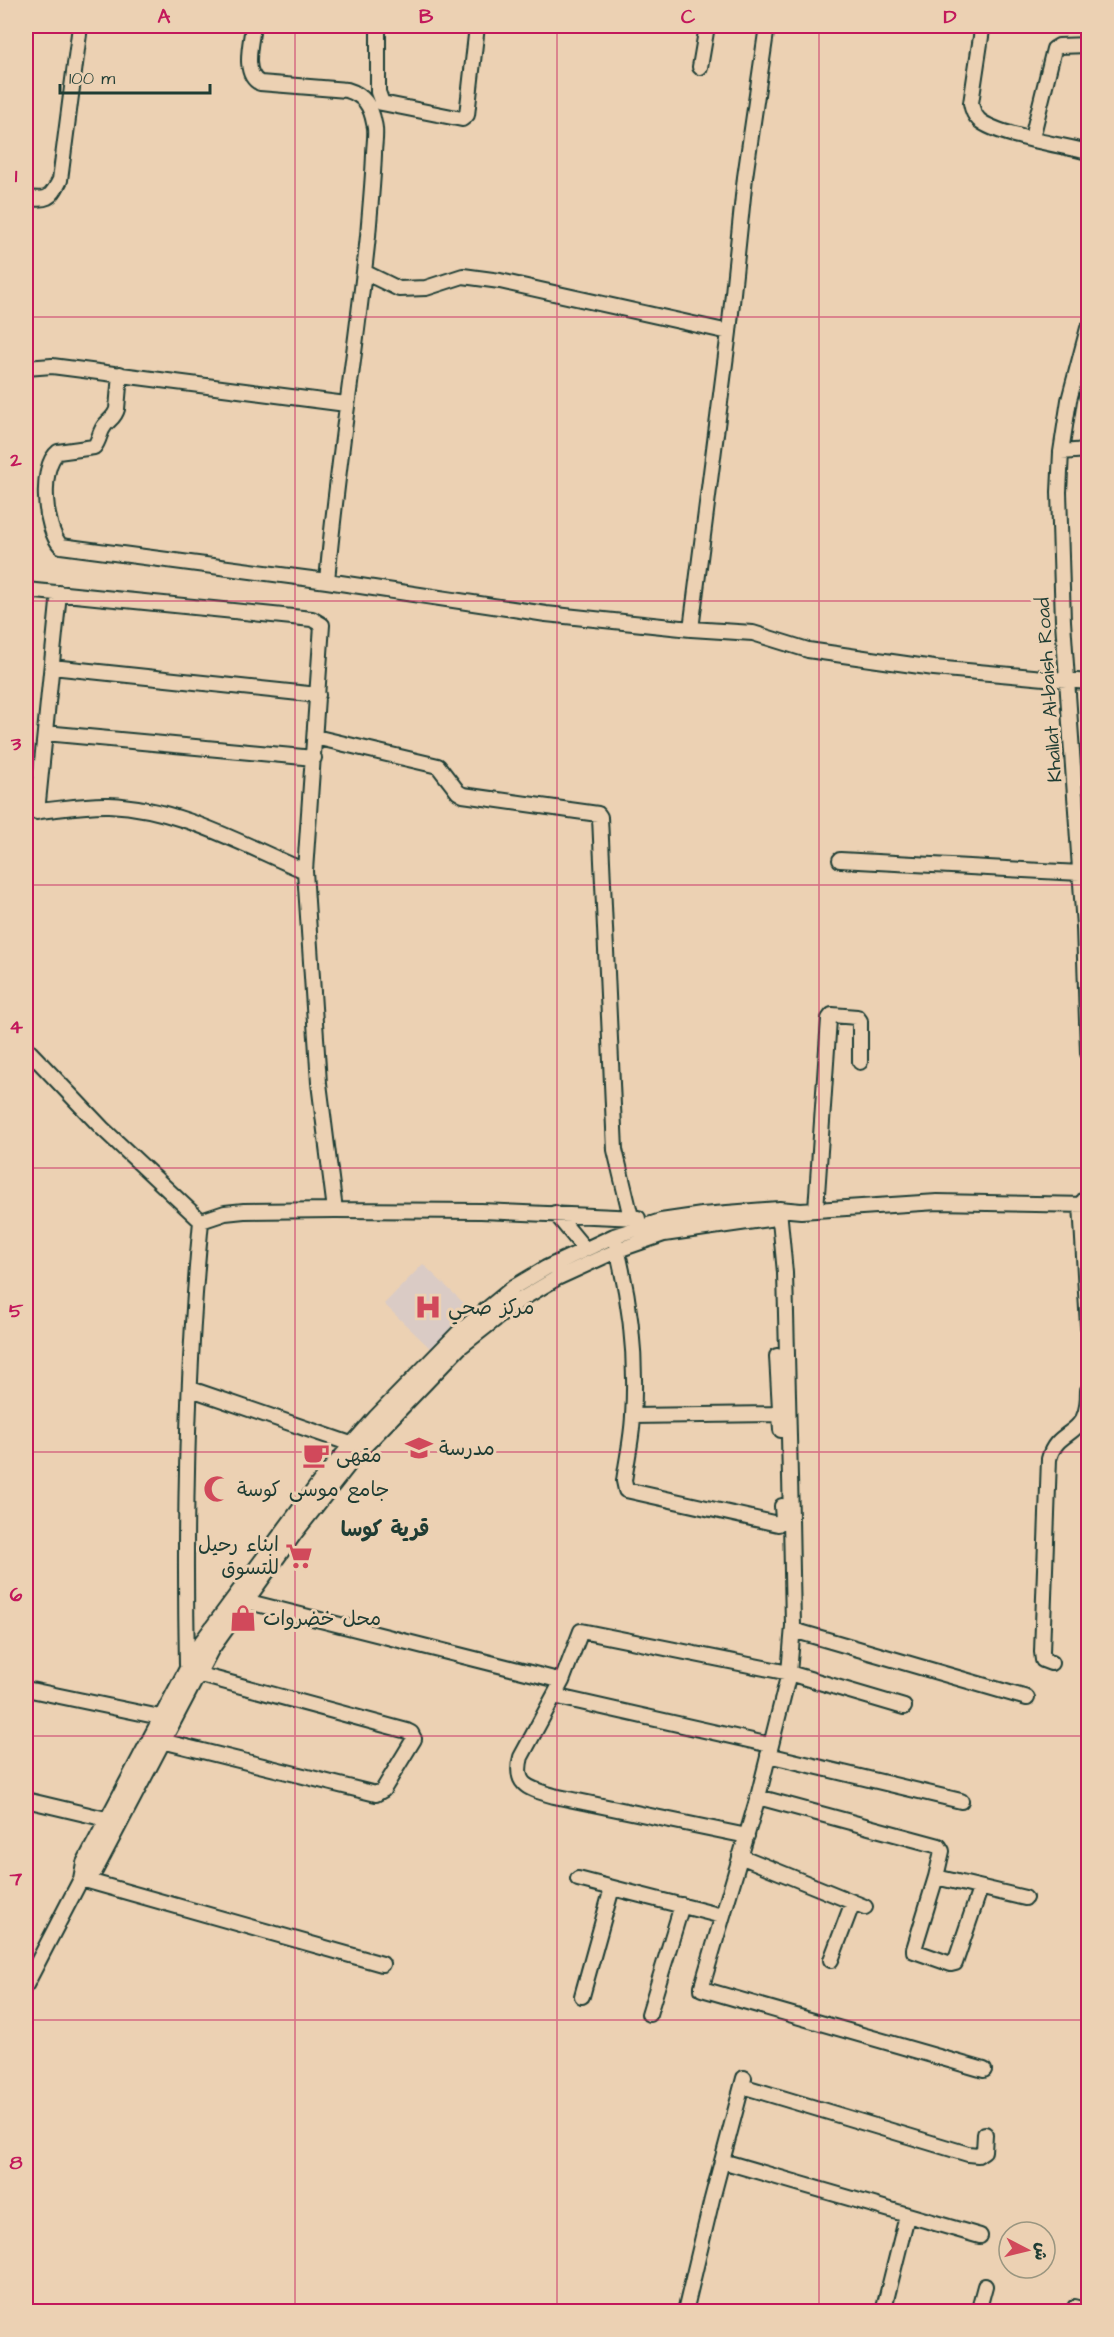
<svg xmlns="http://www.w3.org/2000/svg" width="1114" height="2337" font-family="'Architects Daughter','Playpen Sans Arabic',sans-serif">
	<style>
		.built { fill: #dacbc5 }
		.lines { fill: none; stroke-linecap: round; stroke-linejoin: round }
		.minor-casing { stroke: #1f3d34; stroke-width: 18 }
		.minor { stroke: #ecd1b3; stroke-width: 14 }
		.grid { fill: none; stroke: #c2185b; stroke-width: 1.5; stroke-opacity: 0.55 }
		.labels { text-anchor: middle; stroke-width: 6; stroke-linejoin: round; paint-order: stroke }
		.street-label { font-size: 20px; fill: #1f3d34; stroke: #ecd1b3 }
		.poi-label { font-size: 20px; fill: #1f3d34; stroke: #ecd1b3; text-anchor: start }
		.neighbourhood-label { font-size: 21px; font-weight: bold; fill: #1f3d34; stroke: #ecd1b3 }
		.neatline { fill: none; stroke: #c2185b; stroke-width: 2 }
		.grid-label { font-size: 20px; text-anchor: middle; font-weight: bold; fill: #c2185b }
	</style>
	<rect width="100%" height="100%" fill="#ecd1b3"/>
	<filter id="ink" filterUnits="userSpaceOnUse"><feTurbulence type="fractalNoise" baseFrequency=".0167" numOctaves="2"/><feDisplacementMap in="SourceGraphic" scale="12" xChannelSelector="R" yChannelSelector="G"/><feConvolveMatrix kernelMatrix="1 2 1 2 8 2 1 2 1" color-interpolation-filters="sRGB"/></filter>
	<g filter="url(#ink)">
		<!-- built -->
		<path class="built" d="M423 1264 471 1310 432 1350 384 1304Z"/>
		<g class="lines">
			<defs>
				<path id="minor" d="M253 26C251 43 242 74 260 83L347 90C364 95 371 106 374 123 377 132 374 144 374 154 373 182 370 209 368 236 356 351 337 466 327 581L546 614 691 629 753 633 808 650 934 668 1088 682
					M981 26 982 30 971 103C972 109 974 115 979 120 998 136 1062 145 1088 152
					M378 31V92L382 103 462 119 467 115 477 26
					M700 67 707 26
					M1032 138 1054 49 1059 46 1088 45
					M26 198C47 200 50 200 60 180L80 26
					M364 272 399 289 426 288 463 276 500 281 729 332
					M1088 328 1069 400 1061 452 1059 492 1063 621 1084 927 1088 1053
					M26 368 52 366 346 404
					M120 374 117 409C115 417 110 419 105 425 99 432 100 440 94 447L58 452C39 467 44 528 61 546L327 581
					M1061 452 1088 450
					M26 590 312 619 322 625 305 871 319 1083 335 1210
					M691 629 729 332 745 177 767 26
					M52 667 318 695
					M45 733 314 758
					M315 737 438 766 458 792 463 795 598 814 600 817 615 1150 631 1217
					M26 812C53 811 81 804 109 805 180 808 241 844 305 871
					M37 812 59 593
					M840 860 1080 873
					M26 1048 102 1128 201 1221
					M1085 1199 1081 1204 1088 1327
					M779 1209 785 1273 791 1518 793 1626 789 1673 758 1797 702 1986V1989L984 2070
					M816 1209 829 1019 832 1015 857 1017 860 1021V1062
					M555 1213 584 1248
					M201 1221 225 1213 244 1211 335 1210 481 1211 638 1218
					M615 1241C630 1298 637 1357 633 1416 632 1438 627 1459 624 1481L626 1490 778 1524 783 1520 782 1506
					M777 1356 780 1409
					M191 1389 351 1444
					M633 1416 780 1414 781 1430
					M245 1601 562 1681
					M793 1630 1027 1698
					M1051 1663 1043 1660 1042 1652 1049 1459C1055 1435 1073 1436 1083 1419 1088 1410 1088 1399 1088 1390
					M187 1665C184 1517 187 1368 201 1221
					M26 1689 160 1717
					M554 1696 770 1745
					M162 1741 376 1794 383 1790 414 1739 411 1733 407 1731 197 1674
					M768 1755 961 1801
					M758 1797 939 1846 942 1851 936 1877 1025 1898
					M26 1800 106 1819
					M747 1836 554 1796C531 1789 513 1787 521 1757L562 1681 581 1631 789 1673 904 1707
					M740 1856 865 1907
					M936 1877 914 1949V1951L951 1964 955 1963 980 1889
					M81 1879 95 1871 211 1650 295 1533 359 1452 460 1347 520 1300 557 1278 618 1250 664 1234 775 1218
					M81 1879 382 1964
					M578 1879 722 1916
					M831 1960 853 1902
					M26 1985 81 1879 84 1863 200 1644 324 1476 376 1417 459 1332 514 1287 546 1268 614 1236 661 1221 702 1215 779 1209 801 1211 937 1202 1088 1205
					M582 1996 612 1888
					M649 2014 682 1905
					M742 2086 968 2154 978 2155 984 2151 985 2134
					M722 2161 980 2236
					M1075 2307 1088 2311
					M685 2312 712 2199 744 2078
					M883 2312 907 2216
					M978 2312 985 2286"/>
			</defs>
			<!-- minor casing -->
			<use href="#minor" class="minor-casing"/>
			<!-- minor -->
			<use href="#minor" class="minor"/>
		</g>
	</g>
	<!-- grid -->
	<path class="grid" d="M295 26V2312M557 26V2312M819 26V2312M26 317H1088M26 601H1088M26 885H1088M26 1168H1088M26 1452H1088M26 1736H1088M26 2020H1088"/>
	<!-- icons -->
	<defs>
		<symbol id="hospital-bare" viewBox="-9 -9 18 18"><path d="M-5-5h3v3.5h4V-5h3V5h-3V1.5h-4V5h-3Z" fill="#d1495b" stroke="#ecd1b3" stroke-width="2.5" paint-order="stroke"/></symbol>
		<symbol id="school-bare" viewBox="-9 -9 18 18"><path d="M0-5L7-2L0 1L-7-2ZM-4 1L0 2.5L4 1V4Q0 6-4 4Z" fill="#d1495b" stroke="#ecd1b3" stroke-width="2.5" paint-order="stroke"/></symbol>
		<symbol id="cafe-bare" viewBox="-9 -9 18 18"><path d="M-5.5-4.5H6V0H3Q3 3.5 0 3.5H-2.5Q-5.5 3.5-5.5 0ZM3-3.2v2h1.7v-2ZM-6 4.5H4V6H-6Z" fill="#d1495b" stroke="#ecd1b3" stroke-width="2.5" paint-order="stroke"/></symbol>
		<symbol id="mosque-bare" viewBox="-9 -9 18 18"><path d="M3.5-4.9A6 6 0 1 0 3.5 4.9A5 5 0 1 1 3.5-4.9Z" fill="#d1495b" stroke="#ecd1b3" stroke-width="2.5" paint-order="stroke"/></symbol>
		<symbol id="supermarket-bare" viewBox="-9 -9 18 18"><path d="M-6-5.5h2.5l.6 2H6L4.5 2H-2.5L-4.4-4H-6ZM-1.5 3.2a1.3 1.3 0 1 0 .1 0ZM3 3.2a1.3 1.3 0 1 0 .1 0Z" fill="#d1495b" stroke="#ecd1b3" stroke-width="2.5" paint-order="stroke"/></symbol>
		<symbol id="shop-bare" viewBox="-9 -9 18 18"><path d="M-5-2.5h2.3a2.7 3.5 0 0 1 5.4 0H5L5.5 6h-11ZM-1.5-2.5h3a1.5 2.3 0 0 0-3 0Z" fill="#d1495b" stroke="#ecd1b3" stroke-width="2.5" paint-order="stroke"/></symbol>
	</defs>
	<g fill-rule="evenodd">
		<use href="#hospital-bare" x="409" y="1288" width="38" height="38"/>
		<use href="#school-bare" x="400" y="1429" width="38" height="38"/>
		<use href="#cafe-bare" x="297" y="1436" width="38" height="38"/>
		<use href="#mosque-bare" x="198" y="1470" width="38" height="38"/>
		<use href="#supermarket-bare" x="280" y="1537" width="38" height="38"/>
		<use href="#shop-bare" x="224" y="1599" width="38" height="38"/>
	</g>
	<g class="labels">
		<!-- street labels -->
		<g class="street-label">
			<text transform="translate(1048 690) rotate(-94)" y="7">Khallat Al-baish Road</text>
		</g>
		<!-- poi labels -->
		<g class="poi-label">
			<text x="448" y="1314">مركز صحي</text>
			<text x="439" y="1455">مدرسة</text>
			<text x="336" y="1462">مقهى</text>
			<text x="237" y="1496">جامع موسى كوسة</text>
			<text x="279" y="1551" text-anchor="end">ابناء رحيل<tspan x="279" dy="23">للتسوق</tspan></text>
			<text x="263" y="1625">محل خضروات</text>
		</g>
		<!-- neighbourhood labels -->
		<g class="neighbourhood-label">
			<text x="385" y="1536">قرية كوسا</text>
		</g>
	</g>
	<!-- margin -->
	<rect width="1114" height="2337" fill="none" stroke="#ecd1b3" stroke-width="66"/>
	<!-- north arrow -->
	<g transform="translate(1027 2250) rotate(97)"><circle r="28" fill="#ecd1b3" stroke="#9a9680" stroke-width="1.5"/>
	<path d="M0-4.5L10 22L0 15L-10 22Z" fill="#d1495b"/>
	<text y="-9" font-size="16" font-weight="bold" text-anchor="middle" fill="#1f3d34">ش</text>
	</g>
	<!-- scale -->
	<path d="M60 84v9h150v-9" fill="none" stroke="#1f3d34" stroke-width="3"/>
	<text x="69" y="84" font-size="18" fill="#1f3d34" stroke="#ecd1b3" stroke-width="4.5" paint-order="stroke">100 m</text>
	<rect x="33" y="33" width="1048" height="2271" class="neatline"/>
	<g class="grid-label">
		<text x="164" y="23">A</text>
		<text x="426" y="23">B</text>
		<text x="688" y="23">C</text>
		<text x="950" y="23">D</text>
		<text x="16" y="182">1</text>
		<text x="16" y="466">2</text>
		<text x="16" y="750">3</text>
		<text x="16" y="1033">4</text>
		<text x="16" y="1317">5</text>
		<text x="16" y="1601">6</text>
		<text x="16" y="1885">7</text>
		<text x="16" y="2169">8</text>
	</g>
</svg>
